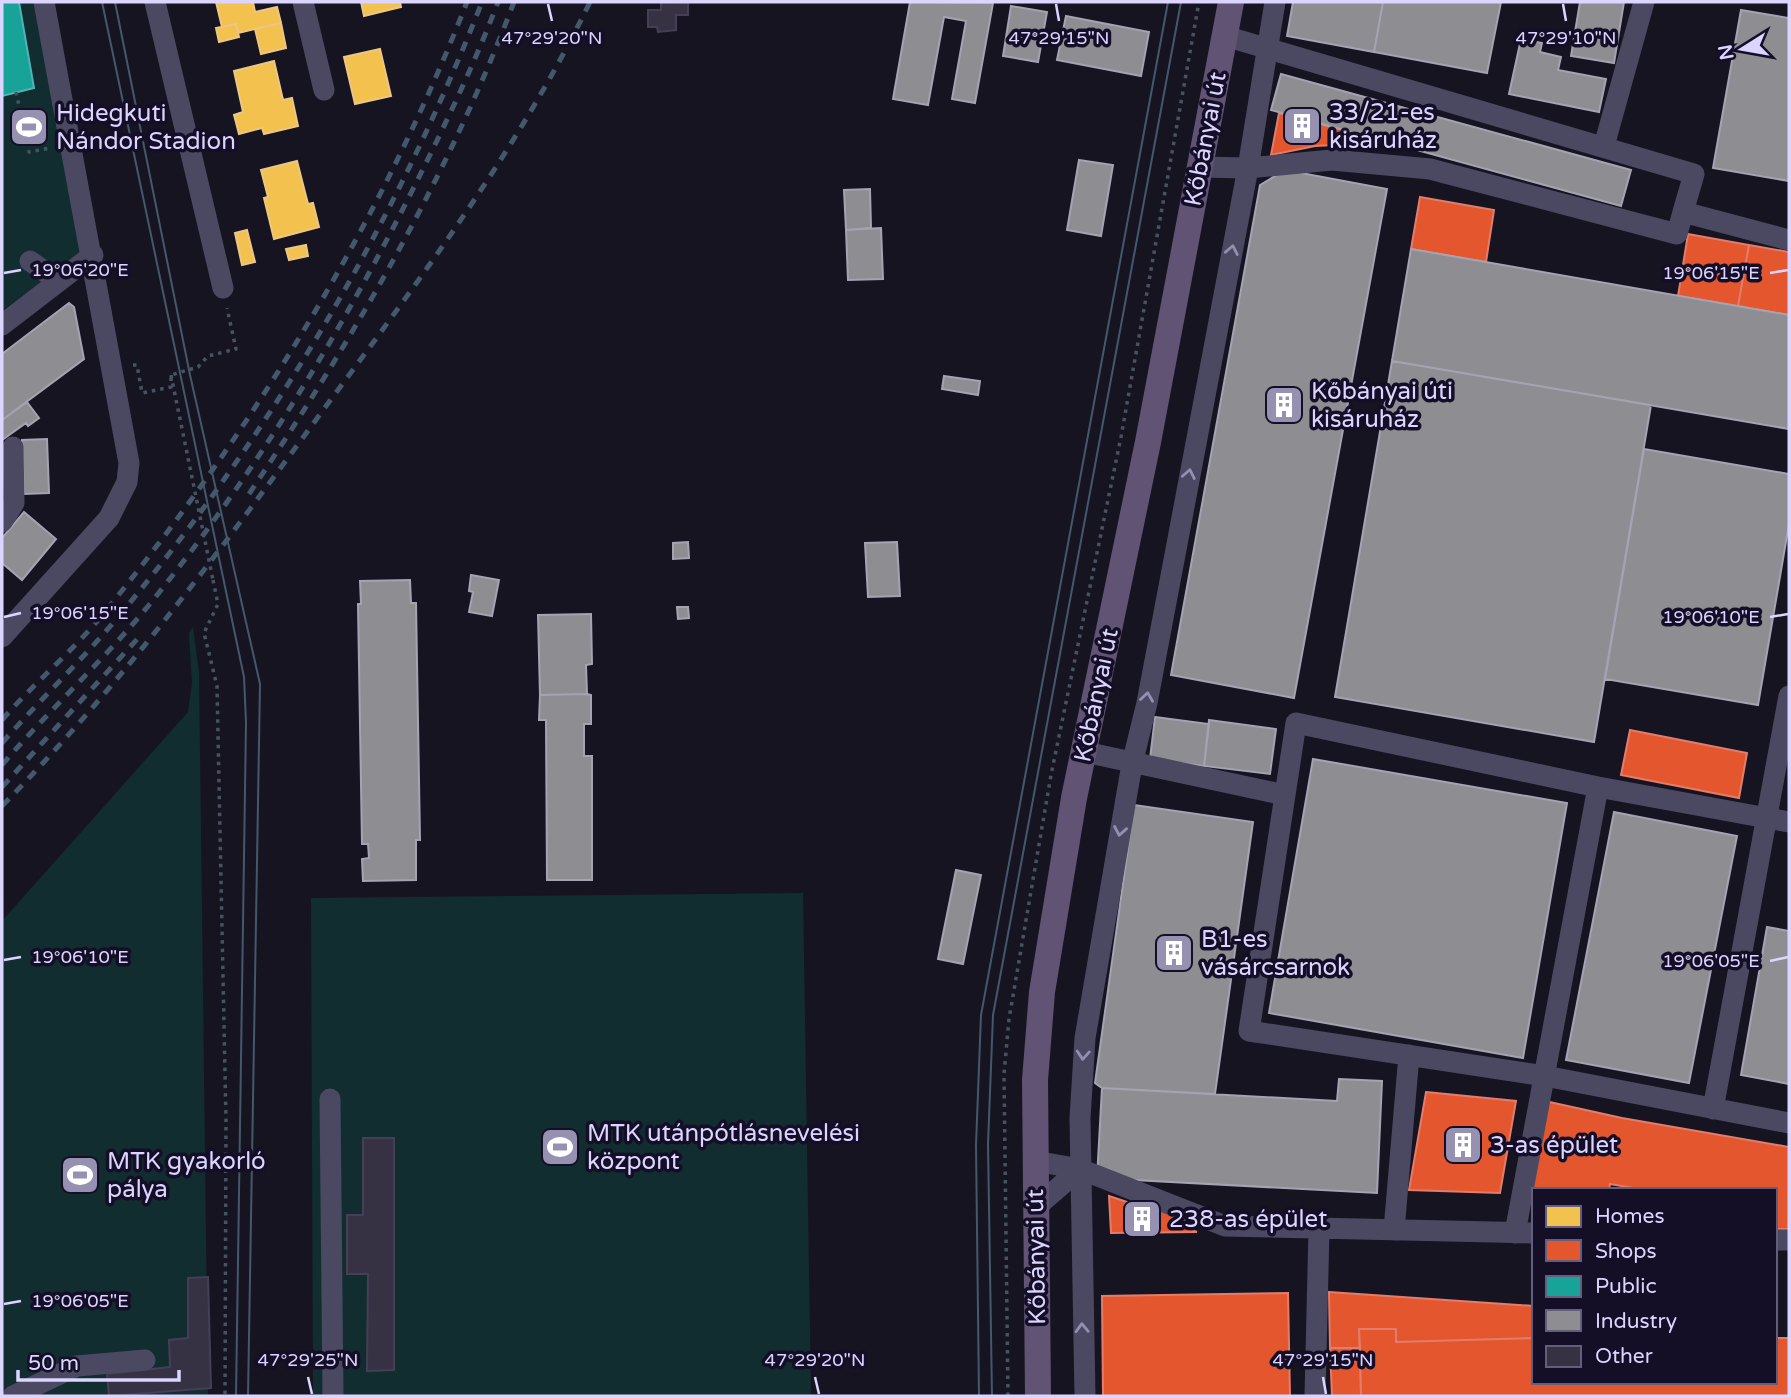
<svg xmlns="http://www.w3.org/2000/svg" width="1791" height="1398" font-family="'Varela Round',sans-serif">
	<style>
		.green { fill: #122d30 }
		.homes { fill: #f2c14e; stroke: #ebc783; stroke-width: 2 }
		.shops { fill: #e4572e; stroke: #e27d6d; stroke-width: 2 }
		.public { fill: #17a398; stroke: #52b2b7; stroke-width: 2 }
		.industry { fill: #8d8d92; stroke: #a5a3b3; stroke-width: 2 }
		.building { fill: #363244; stroke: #443f56; stroke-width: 2 }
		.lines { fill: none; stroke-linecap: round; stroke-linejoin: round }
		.path { stroke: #465362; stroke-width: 3.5; stroke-dasharray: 3.5 5; stroke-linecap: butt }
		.minor { stroke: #4b4962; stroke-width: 21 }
		.major { stroke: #605373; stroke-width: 26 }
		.tram { stroke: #44586c; stroke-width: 2 }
		.rail { stroke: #44586c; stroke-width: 5; stroke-dasharray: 10 9; stroke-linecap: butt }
		.path-bridge { stroke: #465362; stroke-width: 3.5; stroke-dasharray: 3.5 5; stroke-linecap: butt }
		.oneway { stroke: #948fb0 }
		.ticks { fill: none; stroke: #dcd5ff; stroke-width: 2.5 }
		.labels { text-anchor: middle; stroke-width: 7; stroke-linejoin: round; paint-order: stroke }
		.poi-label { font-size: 24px; fill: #dcd5ff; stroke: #140e27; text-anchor: start }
		.street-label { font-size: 24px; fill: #dcd5ff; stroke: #140e27 }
		.ticks-label { font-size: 18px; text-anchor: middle; fill: #dcd5ff; stroke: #140e27; stroke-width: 7; stroke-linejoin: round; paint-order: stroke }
	</style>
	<rect width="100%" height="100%" fill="#171421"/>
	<!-- green -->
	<path class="green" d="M2 2H34L81 252 2 311Z
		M193 627 199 673 208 1396H2V921L188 712 192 683 189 633Z
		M803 893 811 1396H313L311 898Z"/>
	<!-- homes -->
	<path class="homes" d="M216 2H253L255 12 277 7 281 23 238 33 236 24 222 27Z
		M361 2H400L401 7 364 16Z
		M281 23 286 48 261 54 255 29Z
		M236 24 239 37 219 42 216 28Z
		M380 49 391 96 355 104 344 57Z
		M274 61 283 100 292 98 298 126 264 134 262 128 239 134 234 115 243 112 234 71Z
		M297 161 308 204 313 203 319 227 274 239 264 198 268 197 261 170Z
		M247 230 255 262 242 265 235 233Z
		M306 245 308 256 289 260 286 249Z"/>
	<!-- shops -->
	<path class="shops" d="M1279 113 1377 139 1374 147 1354 141 1353 144 1315 146 1271 155Z
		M1420 197 1494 210 1486 262 1411 249Z
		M1688 234 1749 245 1738 306 1678 296Z
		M1749 245 1789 252V315L1738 306Z
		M1630 730 1747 753 1739 798 1621 775Z
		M1426 1092 1516 1101 1500 1193 1409 1190Z
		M1545 1101 1622 1118 1789 1147V1229H1775V1190H1644L1610 1184 1609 1190 1529 1188Z
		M1109 1196 1142 1207 1174 1213 1175 1224 1197 1232 1111 1233Z
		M1329 1292 1534 1306V1338L1396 1342V1329H1359L1360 1348H1330Z
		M1288 1293 1290 1396H1103L1102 1296Z
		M1359 1329H1396V1342L1534 1338V1382H1775V1338H1789V1396H1361Z
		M1330 1348H1360L1361 1396H1332Z"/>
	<!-- public -->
	<path class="public" d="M2 2H19L34 88 2 96Z"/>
	<!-- industry -->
	<path class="industry" d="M910 2 993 3 975 103 952 99 966 21 944 17 928 105 893 99Z
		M1293 2H1383L1374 52 1287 36Z
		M1383 2H1501L1487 73 1374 52Z
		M1580 2H1624L1614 63 1571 56Z
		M1011 6 1047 12 1038 62 1003 56Z
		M1741 10 1789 18V181L1713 168Z
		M1066 16 1149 32 1141 76 1057 60Z
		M1521 39 1542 43 1540 52 1561 57 1558 70 1606 79 1599 112 1509 94Z
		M1281 74 1631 170 1621 206 1271 110Z
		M1079 160 1113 165 1101 236 1067 230Z
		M1285 170 1387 189 1294 698 1171 675 1260 185Z
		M870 189 871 228 846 230 844 190Z
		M881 228 883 279 848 280 846 230Z
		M1411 249 1789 315V429L1392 361Z
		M69 303 74 307 84 359 2 420V354Z
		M1392 361 1651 405 1594 742 1335 697Z
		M944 376 980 381 978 395 942 389Z
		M27 402 39 418 28 426 26 423 2 440V420Z
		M47 439 49 493 24 494 22 440Z
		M1644 449 1789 474V524L1758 705 1605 679Z
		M24 512 56 539 22 580 2 563V538Z
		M688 542 689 558 673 559V543Z
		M897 542 900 596 868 597 865 543Z
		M471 575 499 580 492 616 469 612 473 592 469 591Z
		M410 580 411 603H416L420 840H416V880L363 881 362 859 369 858 368 844H362L358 604H361L360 581Z
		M677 607H688L689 618 678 619Z
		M591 614 592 664 586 665 587 694 540 695 538 615Z
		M587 694 591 695V724H584V756H592V880H547L546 720H539L540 695Z
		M1155 717 1209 724 1204 766 1150 759Z
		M1209 720 1276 729 1270 774 1204 766Z
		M1313 759 1567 803 1523 1058 1269 1013Z
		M1134 805 1253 822 1215 1094 1102 1088 1095 1083Z
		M1614 812 1737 836 1689 1083 1566 1060Z
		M956 870 981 875 963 964 938 959Z
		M1767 927 1789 931V1084L1741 1075Z
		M1339 1079 1382 1081 1377 1193 1097 1178 1102 1088 1337 1101Z"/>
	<!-- building -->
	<path class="building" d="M661 2H688V15H676V30L658 32 657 27H648V10H661Z
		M363 1138H394V1370L367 1371 368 1274H347V1215H363Z
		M208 1277 211 1388 109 1396 107 1374 170 1367 169 1340 188 1338V1278Z"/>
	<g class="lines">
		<!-- path -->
		<path class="path" d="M16 92 29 152 50 148
			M133 365H137L142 393 171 387V375L198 367 208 356 236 349 227 308
			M213 580 218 604 204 633 217 686 226 1121 225 1396
			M1008 1396 1004 1074 1009 1019 1051 775 1121 437 1199 2"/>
		<!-- minor -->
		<path class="minor" d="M155 2 223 288
			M303 2 324 90
			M1225 36 1694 174 1683 212
			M1604 146 1644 2
			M1200 167 1248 168 1332 160 1430 169 1677 234 1683 212 1789 240
			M30 261 58 281
			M2 325 93 255
			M2 522 14 503 13 447
			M2 637 109 518 127 482 129 463 44 2
			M1085 752 1285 795 1249 1031 1545 1076 1789 1123
			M1285 795 1296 723 1598 787 1789 822
			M330 1099 333 1396
			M1713 1109 1789 696
			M1035 1161 1080 1169 1225 1226 1534 1233
			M1036 1207 1080 1169
			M1394 1230 1409 1055
			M1515 1233 1598 787
			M1775 1240H1789
			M13 1396 77 1366 145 1360
			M1085 1396 1080 1118 1085 1038 1132 764 1147 703 1248 168 1275 2
			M1315 1396 1319 1229"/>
		<!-- major -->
		<path class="major" d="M1038 1396 1035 1080 1042 992 1074 798 1148 442 1231 2"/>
		<!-- tram -->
		<path class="tram" d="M102 2 244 677 246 722 236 1396
			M115 2 190 375 260 684 248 1396
			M979 1396 976 1145 981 1015 1168 2
			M992 1396 988 1144 993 1015 1181 2"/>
		<!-- rail -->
		<path class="rail" d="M249 494C353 339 448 177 514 2
			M2 720C34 683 72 652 104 613 253 430 381 222 467 2
			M2 743C38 702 78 664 113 623 269 438 394 226 482 2
			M2 765C49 710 103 661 149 605 253 477 341 333 415 185 445 125 474 65 498 2
			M2 787 141 635
			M2 806C120 686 219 552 318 417 417 283 517 152 590 2"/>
		<!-- path-bridge -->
		<path class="path-bridge" d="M171 375 213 580"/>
	</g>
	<!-- one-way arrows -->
	<defs><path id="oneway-chevron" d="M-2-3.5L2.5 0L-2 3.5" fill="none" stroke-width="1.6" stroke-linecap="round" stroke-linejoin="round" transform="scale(1.75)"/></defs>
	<g class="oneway">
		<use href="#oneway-chevron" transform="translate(1232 250) rotate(-79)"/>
		<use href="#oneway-chevron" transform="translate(1189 474) rotate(-79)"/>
		<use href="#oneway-chevron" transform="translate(1147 697) rotate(-82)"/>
		<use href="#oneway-chevron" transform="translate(1120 831) rotate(100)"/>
		<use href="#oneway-chevron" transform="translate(1083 1055) rotate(94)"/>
		<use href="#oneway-chevron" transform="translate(1082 1328) rotate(-92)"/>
	</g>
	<!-- ticks -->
	<path class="ticks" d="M548 4 552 21M1056 4 1059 21M1563 4 1566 21M4 273 21 270M1770 273 1788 270M4 617 21 613M1770 617 1788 614M4 960 21 957M1770 961 1788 957M4 1304 21 1301M308 1377 312 1394M815 1377 819 1394M1323 1377 1326 1394"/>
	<!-- icons -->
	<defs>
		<symbol id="building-square" viewBox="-11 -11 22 22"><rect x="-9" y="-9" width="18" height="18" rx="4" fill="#9791b1" stroke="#140e27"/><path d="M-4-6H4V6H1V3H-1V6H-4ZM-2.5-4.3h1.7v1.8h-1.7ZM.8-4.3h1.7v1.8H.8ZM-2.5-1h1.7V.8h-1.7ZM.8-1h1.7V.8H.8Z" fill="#fff"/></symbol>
		<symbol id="stadium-square" viewBox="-11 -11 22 22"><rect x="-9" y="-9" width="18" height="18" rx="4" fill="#9791b1" stroke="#140e27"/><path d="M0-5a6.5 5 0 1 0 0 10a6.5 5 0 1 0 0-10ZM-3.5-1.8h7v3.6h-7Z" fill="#fff"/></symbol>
	</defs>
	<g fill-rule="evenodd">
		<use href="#building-square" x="1280" y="104" width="44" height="44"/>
		<use href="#stadium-square" x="7" y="105" width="44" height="44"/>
		<use href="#building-square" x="1262" y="383" width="44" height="44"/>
		<use href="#building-square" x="1152" y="931" width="44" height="44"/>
		<use href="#building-square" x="1441" y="1123" width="44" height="44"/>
		<use href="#stadium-square" x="538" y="1125" width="44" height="44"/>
		<use href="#stadium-square" x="58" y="1153" width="44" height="44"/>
		<use href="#building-square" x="1120" y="1197" width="44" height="44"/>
	</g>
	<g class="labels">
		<!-- poi labels -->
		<g class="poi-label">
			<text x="1329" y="120">33/21-es<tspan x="1329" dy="28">kisáruház</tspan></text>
			<text x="56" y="121">Hidegkuti<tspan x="56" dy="28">Nándor Stadion</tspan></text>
			<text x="1311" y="399">Kőbányai úti<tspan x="1311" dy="28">kisáruház</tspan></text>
			<text x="1201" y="947">B1-es<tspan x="1201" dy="28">vásárcsarnok</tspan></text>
			<text x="587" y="1141">MTK utánpótlásnevelési<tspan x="587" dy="28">központ</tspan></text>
			<text x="1490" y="1153">3-as épület</text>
			<text x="107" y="1169">MTK gyakorló<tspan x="107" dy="28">pálya</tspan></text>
			<text x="1169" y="1227">238-as épület</text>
		</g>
		<!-- street labels -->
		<g class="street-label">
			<text transform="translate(1205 139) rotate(-79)" y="8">Kőbányai út</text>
			<text transform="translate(1096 695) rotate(-78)" y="8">Kőbányai út</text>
			<text transform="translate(1036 1257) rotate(-91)" y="8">Kőbányai út</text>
		</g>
	</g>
	<g class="ticks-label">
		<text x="552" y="44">47°29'20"N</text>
		<text x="1059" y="44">47°29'15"N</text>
		<text x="1566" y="44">47°29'10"N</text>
		<text x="80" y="276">19°06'20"E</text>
		<text x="1711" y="279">19°06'15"E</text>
		<text x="80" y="619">19°06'15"E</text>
		<text x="1711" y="623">19°06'10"E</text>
		<text x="80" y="963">19°06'10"E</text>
		<text x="1711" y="967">19°06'05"E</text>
		<text x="80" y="1307">19°06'05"E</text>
		<text x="308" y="1366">47°29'25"N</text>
		<text x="815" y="1366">47°29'20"N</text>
		<text x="1323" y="1366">47°29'15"N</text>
	</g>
	<!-- border -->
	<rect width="1791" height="1398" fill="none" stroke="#dcd5ff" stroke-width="7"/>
	<!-- legend -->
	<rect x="1532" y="1188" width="245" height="196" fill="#140e27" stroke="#645e7d" stroke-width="2"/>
	<rect x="1546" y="1206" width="35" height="21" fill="#f2c14e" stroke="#645e7d" stroke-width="2"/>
	<text x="1595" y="1223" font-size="21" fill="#dcd5ff">Homes</text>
	<rect x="1546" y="1240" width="35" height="21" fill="#e4572e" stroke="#645e7d" stroke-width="2"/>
	<text x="1595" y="1258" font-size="21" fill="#dcd5ff">Shops</text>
	<rect x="1546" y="1276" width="35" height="21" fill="#17a398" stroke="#645e7d" stroke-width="2"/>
	<text x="1595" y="1293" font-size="21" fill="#dcd5ff">Public</text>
	<rect x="1546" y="1310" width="35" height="21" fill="#8d8d92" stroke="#645e7d" stroke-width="2"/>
	<text x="1595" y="1328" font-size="21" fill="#dcd5ff">Industry</text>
	<rect x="1546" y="1346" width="35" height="21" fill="#363244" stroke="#645e7d" stroke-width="2"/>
	<text x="1595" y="1363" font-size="21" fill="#dcd5ff">Other</text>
	<!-- north arrow -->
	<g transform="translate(1742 49) rotate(259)" stroke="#140e27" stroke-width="5" paint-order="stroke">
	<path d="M0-5L12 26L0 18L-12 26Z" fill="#dcd5ff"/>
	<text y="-10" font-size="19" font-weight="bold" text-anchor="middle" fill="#dcd5ff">N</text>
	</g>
	<!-- scale -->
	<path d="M18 1370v10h161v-10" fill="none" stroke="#dcd5ff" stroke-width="3.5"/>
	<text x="28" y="1370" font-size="21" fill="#dcd5ff" stroke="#140e27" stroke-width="5" paint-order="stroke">50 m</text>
</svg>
